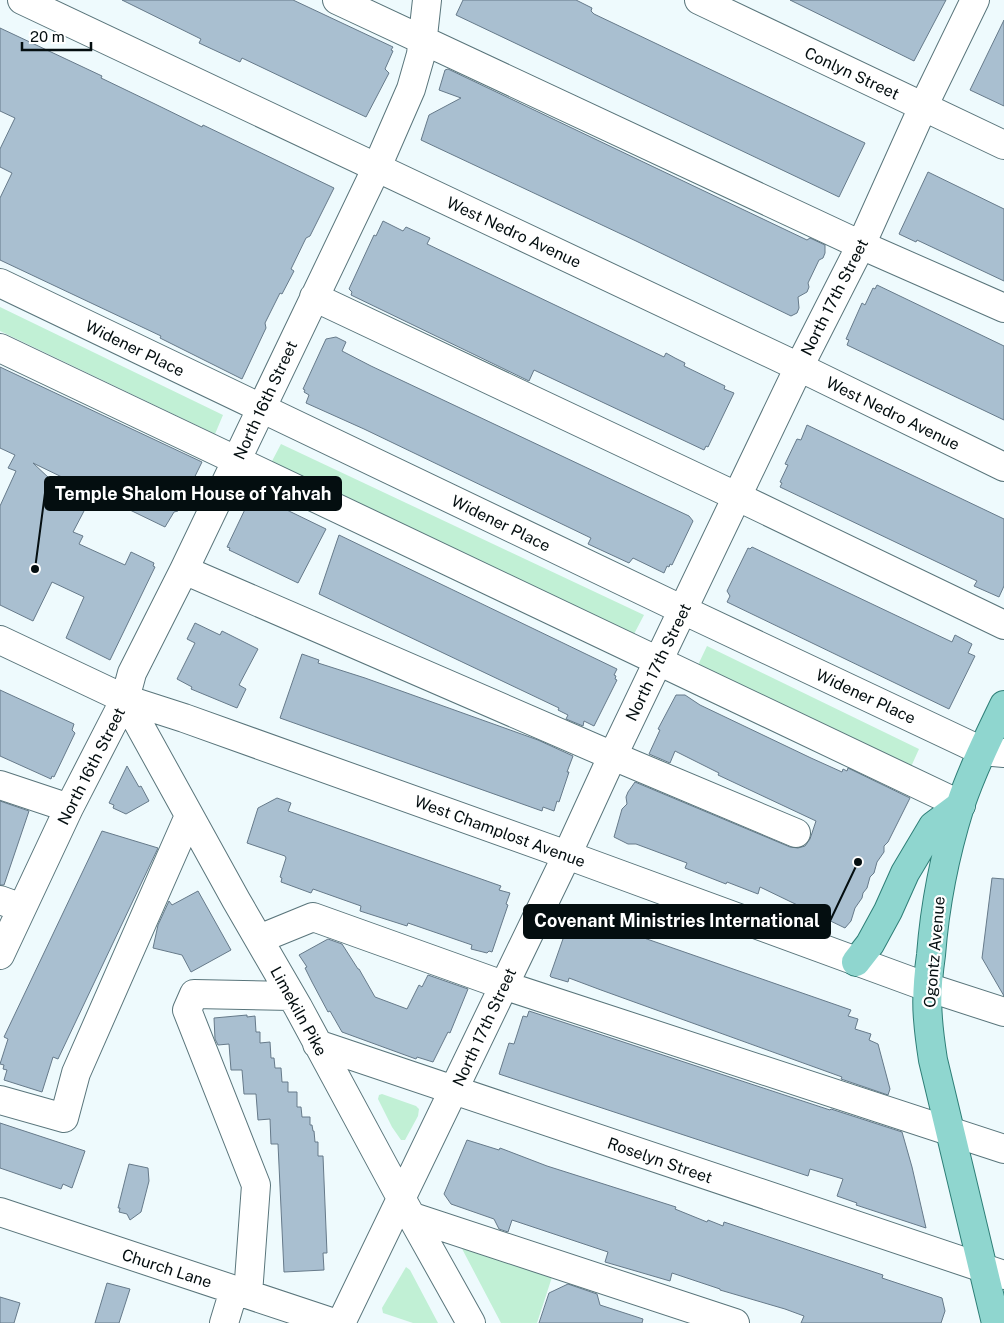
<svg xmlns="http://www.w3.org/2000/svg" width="1004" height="1323" font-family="'Public Sans',sans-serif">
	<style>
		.green { fill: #c1f0d5 }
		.building { fill: #a9bfd0; stroke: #667a8a }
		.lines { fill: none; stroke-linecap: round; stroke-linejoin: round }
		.minor-casing { stroke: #59757b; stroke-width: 30 }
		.major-casing { stroke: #2e7e77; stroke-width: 30 }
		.minor { stroke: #fff; stroke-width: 28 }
		.major { stroke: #8fd6cf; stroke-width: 28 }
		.labels { text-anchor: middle; stroke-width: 4.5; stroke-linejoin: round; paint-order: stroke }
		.street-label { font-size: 16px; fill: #040e10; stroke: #fff }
		.leader { fill: none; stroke: #040e10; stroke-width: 2 }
		.callout-dot { fill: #040e10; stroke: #fff; stroke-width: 2 }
		.callout { fill: #040e10; stroke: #040e10; stroke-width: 2 }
		.callout-label { font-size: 18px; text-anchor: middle; font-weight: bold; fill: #fff }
	</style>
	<rect width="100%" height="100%" fill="#eefafd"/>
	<!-- green -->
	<path class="green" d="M0 307 223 415 215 434 0 331Z
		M281 444 644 615 634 634 271 463Z
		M707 646 919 749 910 769 698 665Z
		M382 1094 416 1106 419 1109 418 1116 405 1140H401L392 1127 378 1099 379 1095Z
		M459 1243 553 1274 537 1323H501Z
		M406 1267 410 1270 438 1323H413L383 1313 382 1308Z"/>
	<!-- building -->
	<path class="building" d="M122 0H293L393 47 391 50 393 51 385 69 389 73 366 117 242 58 240 62 199 43 201 39Z
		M463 0H576L592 8 591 11 594 14 865 143 839 197 456 15Z
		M790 0H946L914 61Z
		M1004 20V106L970 90Z
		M0 28 102 76 101 78 155 104 202 127 203 125 334 188 310 236 306 238 291 269 294 271 282 294 280 293 265 323 266 328 242 379 160 338 161 336 0 260V198L12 173 0 167V149L15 118 0 111Z
		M448 69 807 240 810 238 825 245V253L823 258 819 260 808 283 809 287 807 292 798 297 799 308 797 313 791 316 636 241 421 140 429 115 461 98 439 90 445 70Z
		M928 172 1004 209V281L917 240 916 242 899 234Z
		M383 221 403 231 406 227 417 232 430 238 427 244 664 357 666 353 675 358 685 363 684 366 725 386 724 389 734 393 708 447 706 446 704 450 534 370 529 381 351 295 352 292 349 289 374 235 376 236Z
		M877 285 1004 346V420L847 345 849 340 846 339 862 303 865 305 873 288 875 289Z
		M336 337 346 342 342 351 371 366 689 516 693 521 672 565 670 564 669 567 667 566 664 573 633 558 629 563 588 544 591 538 364 429 306 403 309 395 304 392 305 390 303 389 326 339Z
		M0 367 202 462 178 511 174 512 165 527 33 463 84 511 73 532 83 536 79 544 125 565 131 552 154 563 153 566 155 567 110 660 66 638 84 597 52 582 33 621 0 605V506L16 471 8 468 15 455 0 448Z
		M807 425 1004 519V586L999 597 974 586 977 581 780 487 782 483 780 482 788 465 785 464 797 439 801 440Z
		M256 495 326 529 298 583 229 550 230 548 227 547 248 503 251 504Z
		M339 535 617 669 614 675 616 676 615 679 617 680 594 726 584 721 583 726 566 719 568 715 558 710 559 708 319 594Z
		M752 547 952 642 955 635 972 644 968 653 975 656 949 709 727 602 730 596 727 591 748 548 750 549Z
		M195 623 220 635 222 631 258 649 239 685 246 689 237 708 191 689 192 687 177 679 195 643 187 639Z
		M302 654 319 660 318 663 365 678 538 740 573 756 567 772H569L559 802 557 801 554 811 543 807 542 811 280 718Z
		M0 690 74 724 72 730 75 733 54 777 52 776 51 779 0 756Z
		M676 695H685L700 705 811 758 842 772 843 769 847 771 848 768 910 798 888 842 884 846V852L877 862 874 873 870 877 867 888 863 893 862 898 855 908 851 921 845 928 760 887 758 894 727 882 726 884 685 868 687 863 636 844H628L614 837 622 809 627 804 626 797 628 792 635 782 790 847 798 848 805 846 810 839 816 821 718 775 719 773 675 751 670 763 649 754 660 730 658 729Z
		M127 766 139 787 141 786 149 801 126 814 113 808 114 805 109 803Z
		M277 798 291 803 288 811 501 886 499 890 510 893 506 904 508 905 492 952 489 951 487 953 471 949 472 945 408 923 407 926 360 911 361 906 313 889 311 893 281 882 282 878 280 877 286 858 285 856 247 843 258 808Z
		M0 801 29 811 4 885H0Z
		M102 831 158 848 58 1059 53 1057 42 1092 4 1080 7 1070 3 1069 4 1065 0 1064 8 1039 4 1037Z
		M992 878 1004 879V996L982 958Z
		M198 891 231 950 191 972 182 955 153 948 158 925 169 901 172 905Z
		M575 914 851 1010 848 1016 858 1019 855 1029 871 1034 869 1040 878 1044 890 1089 888 1095 841 1079 842 1077 601 990 569 978 568 982 551 977 550 976 571 916H574Z
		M328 939 342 944 358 969H359L375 997 407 1009 419 985 422 987 428 975 468 989 450 1033 448 1032 433 1062 417 1057 416 1059 342 1032 330 1011 328 1012 312 982 305 968 307 967 299 955Z
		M529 1011 830 1110 831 1109 902 1132 912 1167 926 1228 856 1205 857 1203 837 1196 843 1179 810 1169 808 1176 499 1074 509 1043 514 1044 523 1016 527 1017Z
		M247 1015V1017L255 1016 256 1032H260V1043L270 1042 271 1058H274L275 1068H281L282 1082H288V1092H297V1107H301L302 1117H310V1125H312L313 1131H314L315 1142H318V1156H323L327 1253H323L324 1270 284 1272 278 1144H271L270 1119 258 1120 256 1094H244L242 1070H231L229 1044 218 1045 215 1039 214 1018Z
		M0 1123 85 1151 72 1188 63 1184 61 1189 0 1168Z
		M467 1140 499 1150 500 1148 547 1166 676 1207 675 1209 707 1222 708 1220 723 1226 724 1222 883 1275 882 1278 942 1298 945 1311 941 1323H801L804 1316 785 1309 720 1290V1289L672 1273 670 1281 605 1262 608 1252 512 1220 508 1232 499 1229 494 1219 451 1204 444 1194Z
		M129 1164 148 1168 149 1181 141 1212 130 1220 127 1214 119 1212 120 1208H118Z
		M107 1283 130 1289 119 1323H95Z
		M568 1284 597 1294 600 1305 643 1319 642 1323H539L549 1293Z
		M0 1297 20 1303 14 1323H0Z"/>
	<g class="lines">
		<defs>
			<path id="minor" d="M22 0 799 367 1004 467
				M337 0 861 245 1004 308
				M699 0 1004 145
				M0 283 683 610 982 751 1004 753
				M314 297 736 496 1004 625
				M0 348 961 805
				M184 570 613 756 796 833
				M0 640 125 699 184 718 567 855 927 987 1004 1012
				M125 699 236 900 298 1007 401 1198 471 1323
				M0 785 69 808
				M0 900 22 908
				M259 939 313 917 503 985 1004 1149
				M0 955 69 808 125 699 132 673 184 570 377 167 411 89 421 54 427 0
				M317 1044 1004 1275
				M0 1100 64 1118 76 1073 189 816
				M0 1212 334 1323
				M413 1217 735 1323
				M248 1294 256 1185 187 1010 194 994 291 996
				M224 1323 234 1290
				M341 1323 567 855 606 770 799 367 861 245 923 107 975 0"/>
			<path id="major" d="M856 962 870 944 888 911 905 873 933 826 961 805
				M996 1323 933 1060C931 1047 929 1033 928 1019 926 997 928 976 931 955 935 904 945 854 960 806 972 771 988 738 1004 705"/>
		</defs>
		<!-- minor casing -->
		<use href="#minor" class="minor-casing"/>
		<!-- major casing -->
		<use href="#major" class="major-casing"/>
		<!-- minor -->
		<use href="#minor" class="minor"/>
		<!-- major -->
		<use href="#major" class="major"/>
	</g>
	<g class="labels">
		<!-- street labels -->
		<g class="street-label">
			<text transform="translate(852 73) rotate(25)" y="6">Conlyn Street</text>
			<text transform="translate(514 232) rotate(25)" y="6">West Nedro Avenue</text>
			<text transform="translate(834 297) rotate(-63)" y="6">North 17th Street</text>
			<text transform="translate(135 348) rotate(26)" y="6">Widener Place</text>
			<text transform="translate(265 400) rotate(-65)" y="6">North 16th Street</text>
			<text transform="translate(893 413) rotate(26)" y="6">West Nedro Avenue</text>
			<text transform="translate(501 523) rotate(26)" y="6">Widener Place</text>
			<text transform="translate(658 662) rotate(-64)" y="6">North 17th Street</text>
			<text transform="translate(866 696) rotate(25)" y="6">Widener Place</text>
			<text transform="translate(91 766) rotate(-63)" y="6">North 16th Street</text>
			<text transform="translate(500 831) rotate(20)" y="6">West Champlost Avenue</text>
			<text transform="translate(934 952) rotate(-85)" y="6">Ogontz Avenue</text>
			<text transform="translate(299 1011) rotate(61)" y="6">Limekiln Pike</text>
			<text transform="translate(484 1027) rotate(-65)" y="6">North 17th Street</text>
			<text transform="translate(660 1160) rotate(19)" y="6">Roselyn Street</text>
			<text transform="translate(167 1268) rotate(18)" y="6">Church Lane</text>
		</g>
	</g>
	<!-- callouts -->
	<path class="leader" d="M35 569L45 493M858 862L830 921"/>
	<g class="callout-dot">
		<circle cx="35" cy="569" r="5"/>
		<circle cx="858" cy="862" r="5"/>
	</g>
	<g class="callout">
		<rect x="45" y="477" width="296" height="33" rx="5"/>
		<rect x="524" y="905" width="306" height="33" rx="5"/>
	</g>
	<g class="callout-label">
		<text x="193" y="500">Temple Shalom House of Yahvah</text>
		<text x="677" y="927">Covenant Ministries International</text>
	</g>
	<!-- scale -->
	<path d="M22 42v8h69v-8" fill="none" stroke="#040e10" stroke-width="2.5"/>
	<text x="30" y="42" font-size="15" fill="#040e10" stroke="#ffffff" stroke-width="4" paint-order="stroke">20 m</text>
</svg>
